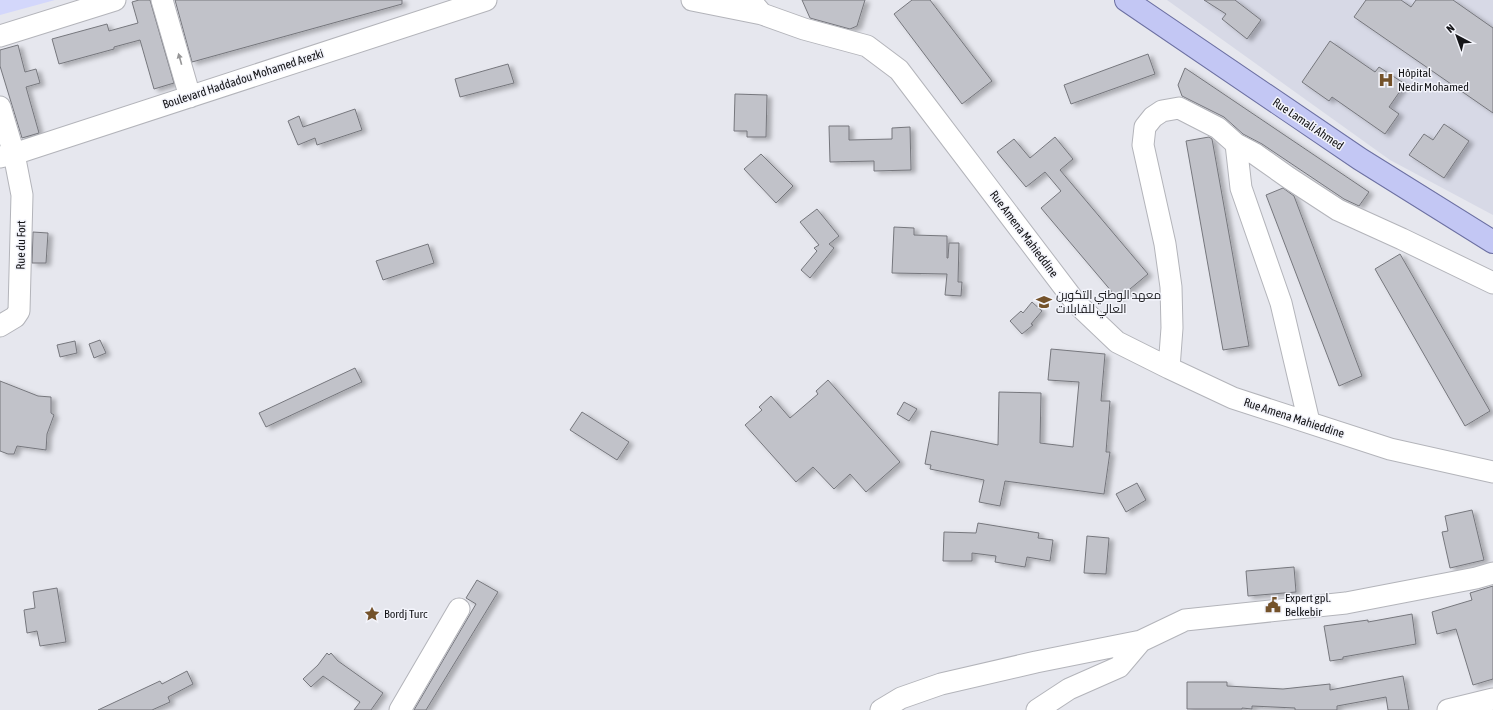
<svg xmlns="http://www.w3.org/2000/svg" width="1493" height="710" font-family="'Asap Condensed',Cairo,sans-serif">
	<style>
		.built { fill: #d7d9e6 }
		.green { fill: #d3d7fb }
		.building { fill: #c1c2c9; stroke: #76777d; filter: url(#shadow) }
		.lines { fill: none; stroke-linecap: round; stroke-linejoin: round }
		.minor-casing { stroke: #b3b4ba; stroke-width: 23 }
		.major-casing { stroke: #6c70a2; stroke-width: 24 }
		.minor { stroke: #fff; stroke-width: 21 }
		.major { stroke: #c3c7f4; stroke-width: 22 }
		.oneway { fill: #969697 }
		.labels { text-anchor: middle; stroke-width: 3; stroke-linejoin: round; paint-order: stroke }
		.poi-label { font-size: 12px; fill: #151518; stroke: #f3f4fb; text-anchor: start }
		.street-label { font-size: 12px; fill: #151518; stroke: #f3f4fb }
	</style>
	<defs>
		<filter id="shadow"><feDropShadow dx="4.5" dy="2.5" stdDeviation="2" flood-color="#0004"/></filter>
	</defs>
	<rect width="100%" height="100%" fill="#e6e7ee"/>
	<!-- built -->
	<path class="built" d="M1167 0H1493V215L1390 160Z"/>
	<!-- green -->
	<path class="green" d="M0 0H55L0 15Z"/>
	<!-- building -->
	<path class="building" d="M139 0H150L174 83 154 89 140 40 114 47V49L59 64 52 39 107 24 109 31 138 23 132 2Z
		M175 0H402V4L192 62Z
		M802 0H865L857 26 850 29 810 18Z
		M912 0H930L992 81 962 104 894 14Z
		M1204 0H1235L1261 20 1247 39 1222 19 1226 14Z
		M1366 0H1401L1411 7 1416 0H1453L1493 28V113L1354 17Z
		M1330 41 1375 72 1379 67 1405 84 1389 107 1399 114 1385 134 1332 97 1329 101 1302 82Z
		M18 45 25 72 36 69 40 83 26 87 39 133 22 138 0 66V50Z
		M1148 54 1155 74 1071 104 1064 85Z
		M508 64 514 83 460 97 455 79Z
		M1185 68 1369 192 1359 206 1344 199 1262 144 1243 134 1224 117 1182 96 1178 85Z
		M735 94 767 95 766 137H747V131H734Z
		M355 109 362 130 317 145 315 138 298 145 288 121 299 116 303 127Z
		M1444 124 1469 141 1444 178 1409 155 1424 134 1433 140Z
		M829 126H849V140L892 139V128L910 127 911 170 874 171V161L830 162Z
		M1055 137 1073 159 1060 170 1148 274 1118 299 1041 208 1061 191 1045 172 1026 187 997 152 1014 139 1030 158Z
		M1209 137 1212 139 1249 346 1223 350 1186 141Z
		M761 154 793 186 776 203 744 169Z
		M1283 188 1294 196 1362 376 1339 386 1266 195Z
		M817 209 839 236 829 244 834 248 810 278 801 270 817 251 814 248 819 245 800 222Z
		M894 227 914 228V235L947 236V258H948L949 243H959L958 282H962L961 296 945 295 947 274 892 273Z
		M33 232 48 233 46 263H32Z
		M428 244 434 263 383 280 376 261Z
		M1400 254 1490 411 1465 426 1375 269Z
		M1032 302 1042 311 1031 324 1033 325 1022 334 1010 321 1021 311 1023 313Z
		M100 340 106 353 94 358 89 344Z
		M75 341 77 353 60 357 57 345Z
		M1051 349 1105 354 1101 401H1110L1106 452H1110L1104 494 1005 481 1000 506 979 502 984 480 930 469 931 465 925 464 931 431 998 445 999 392 1041 393 1040 443 1073 447 1079 382 1048 380Z
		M355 368 362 382 266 427 259 413Z
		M828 380 900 462 866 492 850 474 834 489 813 467 796 482 745 425 762 410 759 407 771 396 790 418 818 394 816 391Z
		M0 381 38 396 51 397V413L54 415 47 434 46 450 17 446 14 454H8L0 451Z
		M904 402 917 409 909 421 897 414Z
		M582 412 629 442 617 460 570 430Z
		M1137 483 1146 500 1126 512 1116 494Z
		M1472 510 1484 560 1450 568 1442 532 1448 531 1445 516Z
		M978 523 1039 533 1038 538 1053 540 1050 561 1027 557 1025 567 995 562 996 556 972 553V561H943L944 532 976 533Z
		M1087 536 1109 538 1106 574 1084 573Z
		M1294 567 1296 592 1248 596 1246 571Z
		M477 580 498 592 426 710H414L476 604 466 598Z
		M1493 586V679L1473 685 1456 629 1437 634 1432 612 1472 600 1470 593Z
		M57 588 66 642 40 646 37 631 27 633 24 610 35 608 33 592Z
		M1412 614 1416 644 1343 657V659L1330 661 1324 626 1368 620V622Z
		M327 653 329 655 331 653 338 661 383 693 371 710H354L360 702 323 676 311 687 303 679 318 665Z
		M187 671 193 684 168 697 170 702 152 710H98L160 681 162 684Z
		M1403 676 1409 710H1388L1386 697 1337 706V710H1295V708L1252 706V709L1242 708V709H1187V682H1227V686L1283 689 1330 684V690Z"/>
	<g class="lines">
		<defs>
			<path id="minor" d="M162 0 190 97
				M692 0 762 14
				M750 0 762 14 804 29 867 46 899 70 1076 303 1117 342 1169 368 1233 398 1390 449 1493 472
				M0 36 115 0
				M0 107 14 154 22 195 19 311 15 317 0 326
				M1236 144 1241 188 1281 303 1309 422
				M0 157 14 154 486 0
				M1169 368 1172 328 1171 287 1165 244 1143 145 1145 127 1153 117 1162 111 1179 108 1218 128 1236 144 1255 154 1289 178 1338 210 1402 239 1493 283
				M400 710 459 609
				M881 710 901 698 941 684 1036 662 1141 641
				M1037 710 1069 689 1119 667 1141 641 1185 620 1346 603 1476 578 1493 573
				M1448 710 1493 699"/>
			<path id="major" d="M1126 0 1360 159 1493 242"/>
		</defs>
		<!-- minor casing -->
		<use href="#minor" class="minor-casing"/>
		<!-- major casing -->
		<use href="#major" class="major-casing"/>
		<!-- minor -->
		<use href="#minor" class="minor"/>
		<!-- major -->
		<use href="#major" class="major"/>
	</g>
	<!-- one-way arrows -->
	<defs><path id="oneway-solid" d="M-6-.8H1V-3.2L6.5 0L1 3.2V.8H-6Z"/></defs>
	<use class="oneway" href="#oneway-solid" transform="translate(180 59) rotate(-106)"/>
	<!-- icons -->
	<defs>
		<symbol id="hospital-bare" viewBox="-9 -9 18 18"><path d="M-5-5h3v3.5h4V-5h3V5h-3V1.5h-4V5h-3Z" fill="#74522a" stroke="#f3f4fb" stroke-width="2.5" paint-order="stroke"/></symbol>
		<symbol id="school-bare" viewBox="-9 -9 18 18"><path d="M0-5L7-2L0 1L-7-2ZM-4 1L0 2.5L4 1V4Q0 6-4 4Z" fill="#74522a" stroke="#f3f4fb" stroke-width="2.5" paint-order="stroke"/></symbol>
		<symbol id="civic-bare" viewBox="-9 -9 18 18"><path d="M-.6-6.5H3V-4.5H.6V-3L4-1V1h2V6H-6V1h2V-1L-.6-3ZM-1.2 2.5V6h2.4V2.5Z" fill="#74522a" stroke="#f3f4fb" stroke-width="2.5" paint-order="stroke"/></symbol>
		<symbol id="sight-bare" viewBox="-9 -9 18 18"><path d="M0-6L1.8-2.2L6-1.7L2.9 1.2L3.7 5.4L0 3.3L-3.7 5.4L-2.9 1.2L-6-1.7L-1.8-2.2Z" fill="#74522a" stroke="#f3f4fb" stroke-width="2.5" paint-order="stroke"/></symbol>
	</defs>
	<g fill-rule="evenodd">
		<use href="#hospital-bare" x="1375" y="69" width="22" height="22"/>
		<use href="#school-bare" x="1033" y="291" width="22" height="22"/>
		<use href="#civic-bare" x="1262" y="594" width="22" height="22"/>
		<use href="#sight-bare" x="361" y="603" width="22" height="22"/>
	</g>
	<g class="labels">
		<!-- poi labels -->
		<g class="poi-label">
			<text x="1398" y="77">Hôpital<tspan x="1398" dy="14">Nedir Mohamed</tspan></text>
			<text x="1056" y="299">معهد الوطني التكوين<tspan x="1056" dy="14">العالي للقابلات</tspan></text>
			<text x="1285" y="602">Expert gpl.<tspan x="1285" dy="14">Belkebir</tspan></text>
			<text x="384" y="618">Bordj Turc</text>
		</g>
		<!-- street labels -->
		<g class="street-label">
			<text transform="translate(243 79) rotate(-18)" y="4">Boulevard Haddadou Mohamed Arezki</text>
			<text transform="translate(1308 124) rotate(34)" y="4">Rue Lamali Ahmed</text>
			<text transform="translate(1024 234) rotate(53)" y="4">Rue Amena Mahieddine</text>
			<text transform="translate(21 245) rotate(-89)" y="4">Rue du Fort</text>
			<text transform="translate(1294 418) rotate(18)" y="4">Rue Amena Mahieddine</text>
		</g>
	</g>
	<!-- north arrow -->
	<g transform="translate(1457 36) rotate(319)" stroke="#f3f4fb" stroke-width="3" paint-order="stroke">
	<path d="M0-3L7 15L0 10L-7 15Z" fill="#151518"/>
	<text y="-6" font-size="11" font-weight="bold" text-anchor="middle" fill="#151518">N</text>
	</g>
</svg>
